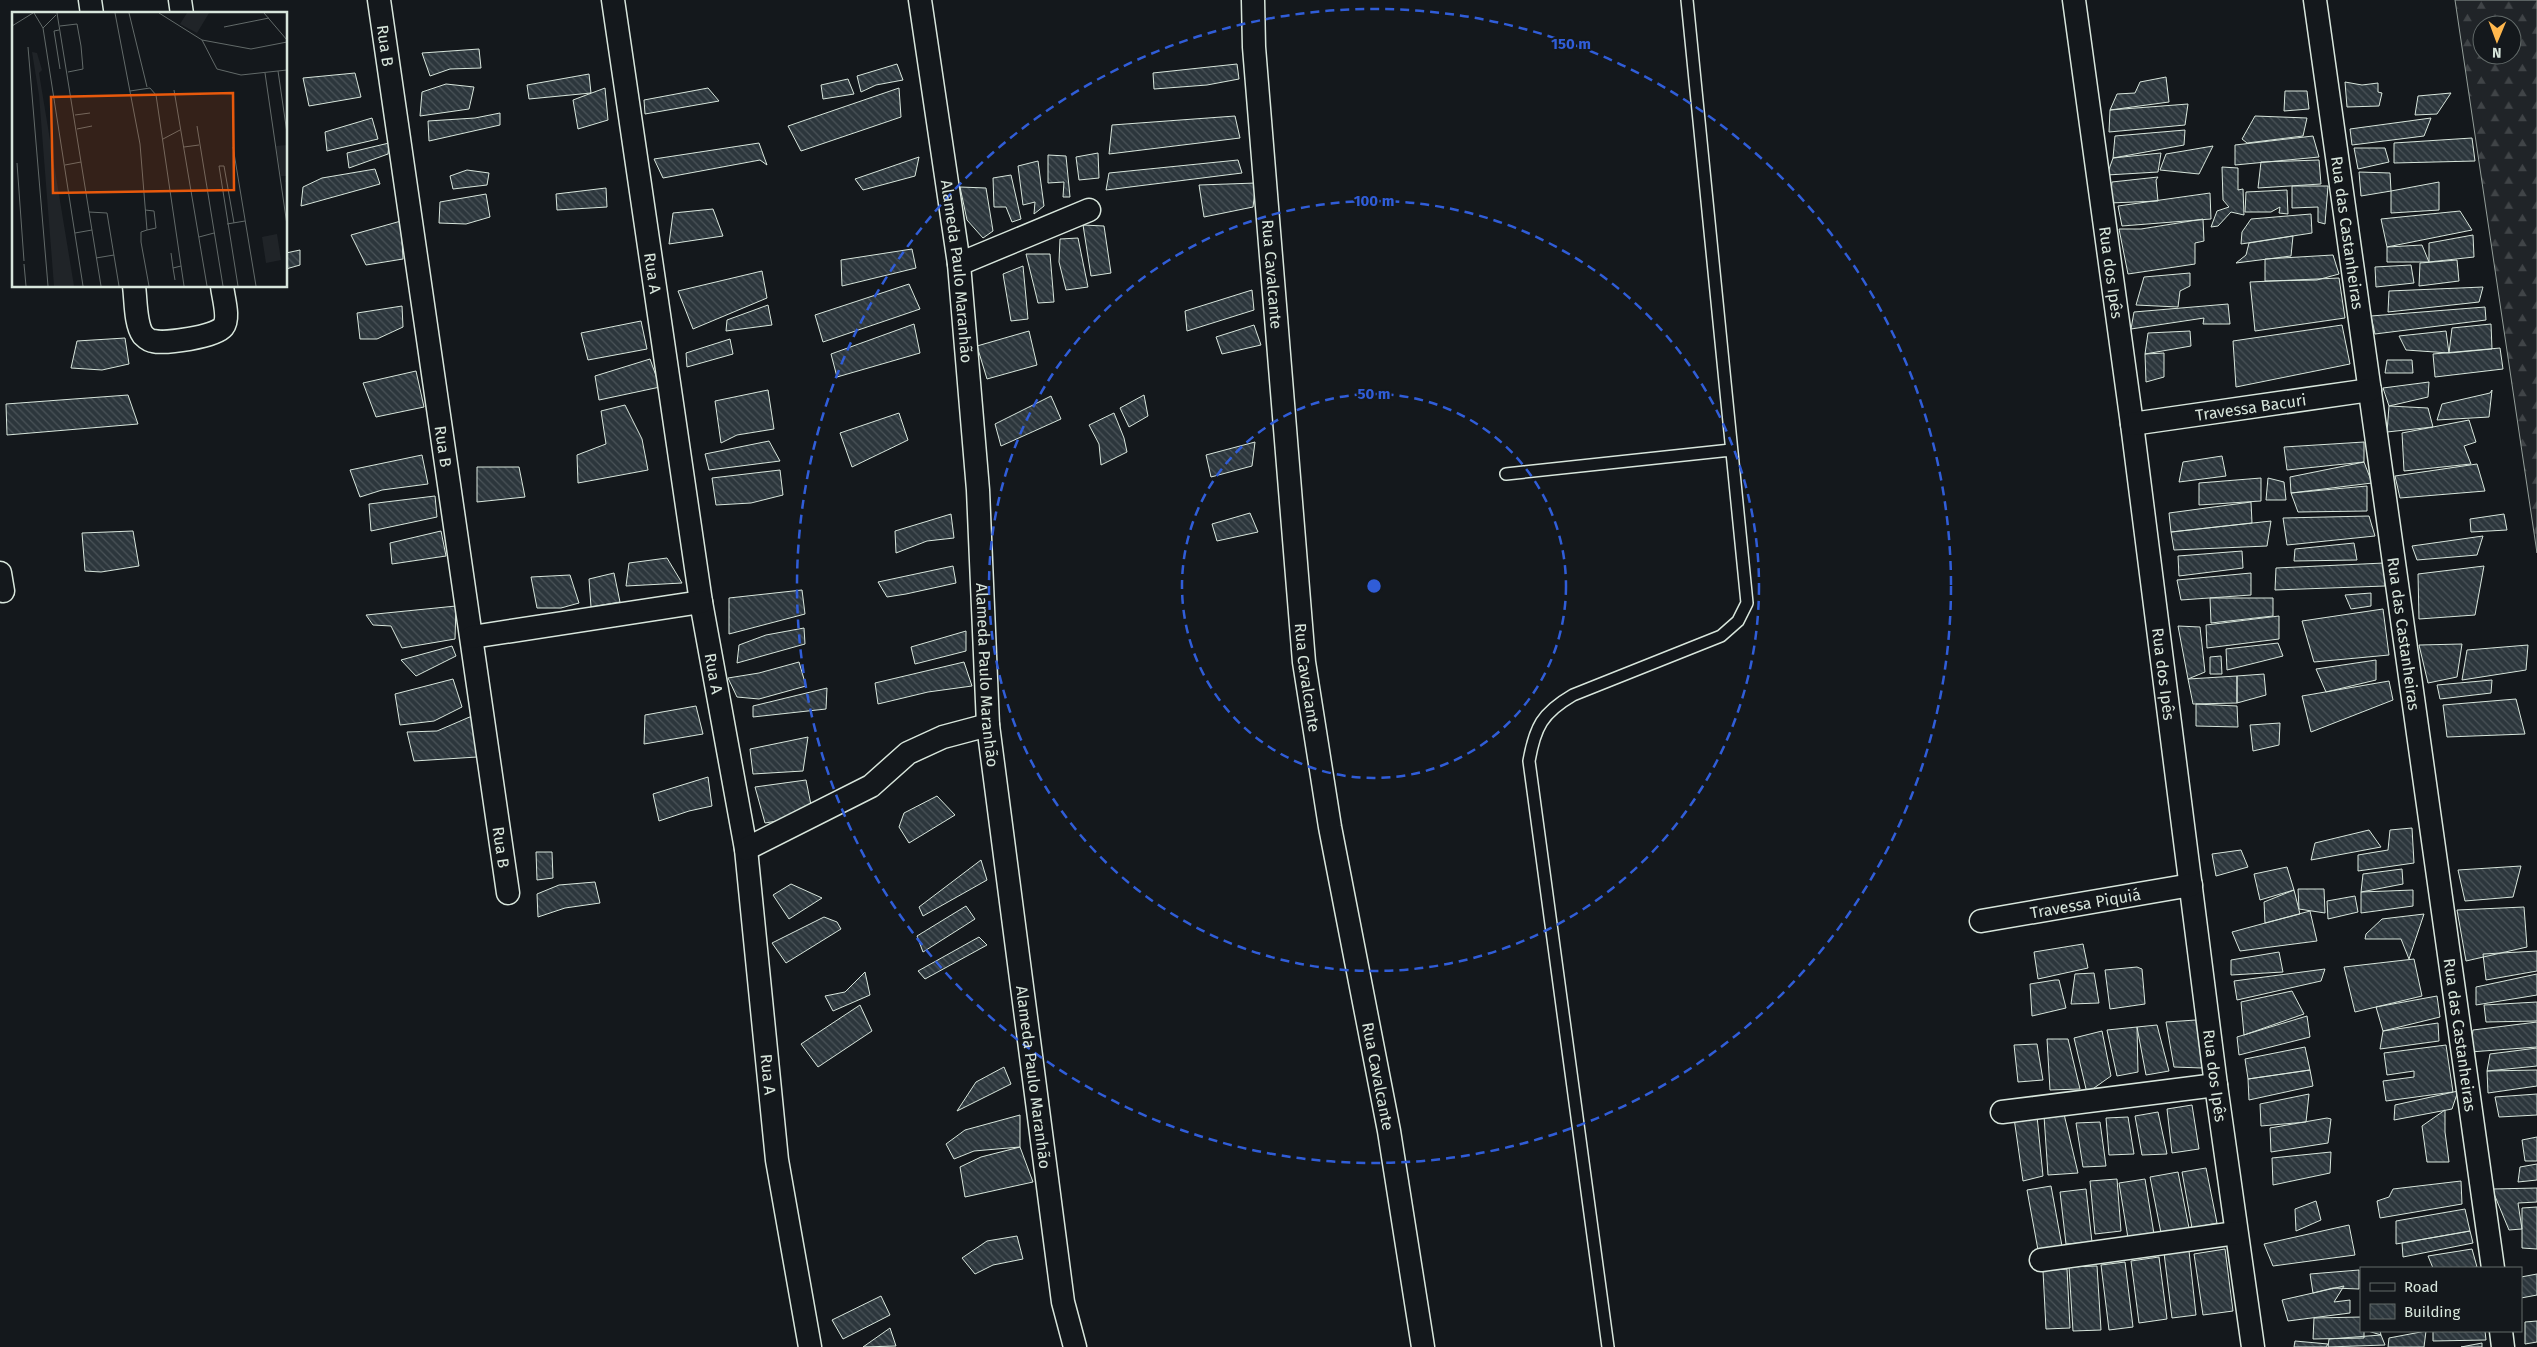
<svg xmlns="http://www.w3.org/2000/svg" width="2537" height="1347" font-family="'Fira Sans',sans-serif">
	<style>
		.forest { fill: url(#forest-firs); stroke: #939e99; fill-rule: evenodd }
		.building { fill: url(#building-back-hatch); stroke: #d8e6dc }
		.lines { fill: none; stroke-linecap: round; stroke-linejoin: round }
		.service-casing { stroke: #d8e6dc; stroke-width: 14 }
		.minor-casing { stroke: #d8e6dc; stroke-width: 25 }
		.service { stroke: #14181c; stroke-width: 11 }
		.minor { stroke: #14181c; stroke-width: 22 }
		.ring { fill: none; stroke: #305dd8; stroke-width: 2.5; stroke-dasharray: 9 6 }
		.labels { text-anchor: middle; stroke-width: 4; stroke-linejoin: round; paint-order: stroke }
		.street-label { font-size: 16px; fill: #d8e6dc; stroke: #14181c }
		.inset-road { fill: none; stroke: #626a69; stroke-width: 1 }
		.view { fill: #e8590c; fill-opacity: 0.15; stroke: #e8590c; stroke-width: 2.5 }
		.inset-edge { fill: none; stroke: #d8e6dc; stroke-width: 2.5 }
		.centre { fill: #305dd8; stroke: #14181c; stroke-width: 2.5 }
		.ring-label { font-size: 15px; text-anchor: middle; font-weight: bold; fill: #305dd8; stroke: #14181c; stroke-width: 4; stroke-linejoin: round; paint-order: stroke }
	</style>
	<defs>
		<pattern id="forest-firs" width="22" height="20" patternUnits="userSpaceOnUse" patternTransform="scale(1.25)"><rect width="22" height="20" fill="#202428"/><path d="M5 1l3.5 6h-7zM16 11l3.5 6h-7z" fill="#404447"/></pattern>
		<pattern id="building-back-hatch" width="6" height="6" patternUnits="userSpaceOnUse" patternTransform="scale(1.25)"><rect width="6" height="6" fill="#2c363c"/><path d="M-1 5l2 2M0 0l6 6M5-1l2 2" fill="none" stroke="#4a5358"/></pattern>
	</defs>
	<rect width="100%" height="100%" fill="#14181c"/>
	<!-- forest -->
	<path class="forest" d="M2455 0H2537V553ZM2482 25H2512V55H2482Z"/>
	<!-- building -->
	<path class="building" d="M479 49 481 68 450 69 430 76 422 53Z
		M897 64 903 80 876 85 861 92 857 76Z
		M1237 64 1239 79 1207 85 1154 89 1153 73Z
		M355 73 361 97 309 106 303 78Z
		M589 74 591 93 529 99 527 85Z
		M2166 77 2169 102 2110 110 2117 94 2135 93 2140 82Z
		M848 79 854 94 823 99 821 85Z
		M2345 82 2362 85 2378 83V92L2382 93 2379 106 2347 107Z
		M446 84 474 87 469 109 420 116 422 92Z
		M605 88 608 120 578 129 573 100Z
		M708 88 719 101 645 114 644 100Z
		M899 88 901 117 801 151 788 126Z
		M2285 91H2307L2309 109 2284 111Z
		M2451 93 2437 114 2415 115 2418 96Z
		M2188 104 2185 125 2109 132 2110 110Z
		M500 113V125L429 141 428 121 475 118Z
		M1235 116 1240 138 1109 154 1112 125Z
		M2255 116 2307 118 2303 136 2247 143 2242 139Z
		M372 118 378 139 327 151 325 132Z
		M2431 118 2424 136 2352 145 2350 129Z
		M2185 130 2184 145 2113 158 2115 136Z
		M2313 136 2319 157 2235 165V145Z
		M2472 138 2475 161 2394 163V143Z
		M389 143 388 154 349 168 347 153Z
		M759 143 767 165 760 160 663 178 654 159Z
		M2213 146 2199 174 2160 170 2166 154Z
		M2354 148H2385L2389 162 2358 169Z
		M1098 153 1099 178 1079 180 1076 157Z
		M2161 153 2158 172 2107 175 2113 158Z
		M1048 155 1066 156 1070 197H1063L1064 182 1048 183Z
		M919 157 915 176 863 190 855 179Z
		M1238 160 1242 173 1106 190 1109 173Z
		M2319 160 2321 184 2258 188 2261 162Z
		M1038 161 1044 206 1034 214 1035 202 1023 205 1018 166Z
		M2222 167 2238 168V190L2243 189 2244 215 2231 212 2218 226 2211 227 2217 211 2229 207 2223 200Z
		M375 169 380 184 301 206 303 187 322 178Z
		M467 170 489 173 487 185 453 189 450 176Z
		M2359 172 2390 173 2391 191 2361 196Z
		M1011 175 1021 219 1012 222 1006 207H994L993 178Z
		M2158 177 2156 180 2158 201 2110 203 2112 182Z
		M2439 182V210L2391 213V191Z
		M1256 183 1253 207 1204 217 1199 185Z
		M2292 186H2328L2325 224 2318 222V207L2292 208Z
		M960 187 986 188 993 231 983 238 967 220Z
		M606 188 607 207 557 210 556 194Z
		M2287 190 2288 214 2279 213 2280 207 2271 212H2245L2246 192Z
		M2210 193 2211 219 2122 226 2118 206Z
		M486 194 490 217 466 224 439 223 440 202Z
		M713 209 723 236 669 244 673 213Z
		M2460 211 2472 230 2387 247 2381 219Z
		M2311 214 2312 233 2241 244 2242 232 2251 219Z
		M2203 219 2204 241 2195 243V264L2128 274 2119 229H2141Z
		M401 221 403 259 366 265 351 235Z
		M1083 225 1104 226 1111 273 1091 276Z
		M2473 235 2474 257 2429 262V243Z
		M2293 236 2291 256 2236 263 2246 255 2249 243Z
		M1078 238 1088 287 1066 290 1059 262 1060 239Z
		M2422 245 2429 262H2387V247Z
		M912 249 916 268 842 286 841 260Z
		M300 250V265L286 269V253Z
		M1026 254H1050L1054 302 1038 303Z
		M2333 255 2339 274 2317 280 2265 281V259Z
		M2457 260 2459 281 2419 286 2420 263Z
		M2411 265 2414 283 2376 287 2375 267Z
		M1023 266 1028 319 1011 321 1003 274Z
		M762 271 767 298 693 329 678 291Z
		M2190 273V286L2180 291 2178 307 2136 305 2144 277Z
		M2339 278 2345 318 2255 331 2250 282Z
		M909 284 920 309 823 342 815 315Z
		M2483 287 2479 302 2388 312 2389 291Z
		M1252 290 1254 310 1187 331 1185 311Z
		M2228 304 2230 324H2203L2204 318 2131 329 2134 312Z
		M768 305 772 325 726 331 727 320Z
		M402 306 403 327 377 339H360L357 313Z
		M2485 307 2486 320 2375 334 2371 316Z
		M641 321 647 349 588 360 581 333Z
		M914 324 920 353 837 377 831 354Z
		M2491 324 2492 349 2449 353 2452 328Z
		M1254 325 1261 345 1222 354 1216 337Z
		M2342 325 2350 364 2236 387 2233 341Z
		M1029 331 1037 365 987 379 977 346Z
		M2190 331 2191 346 2145 354 2148 333Z
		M2446 331 2449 353 2406 350 2399 336Z
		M125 338 129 364 102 370 71 368 77 341Z
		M730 339 733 354 687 367 686 353Z
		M2500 348 2503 369 2435 377 2433 354Z
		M2164 353V377L2146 382 2145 354Z
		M650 359 660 387 599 400 595 376Z
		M2387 360H2412L2413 373H2385Z
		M416 371 424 407 376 417 363 383Z
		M2429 382 2428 397 2389 406 2383 388Z
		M768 390 774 429 737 435 721 443 715 401Z
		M2492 390 2489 417 2437 420 2442 404 2490 393Z
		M128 395 138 424 7 435 6 404Z
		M1144 395 1148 416 1129 427 1120 408Z
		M1051 396 1061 419 1001 446 995 424Z
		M625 405 642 439 648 470 578 483 577 455 606 444 601 411Z
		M2389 406 2428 408 2433 427 2387 432Z
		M899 413 908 440 852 467 840 433Z
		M1114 413 1124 438 1127 452 1101 465 1099 444 1089 425Z
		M2469 420 2476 442 2464 446 2471 464 2404 471 2402 433Z
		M769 441 780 461 709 470 705 454Z
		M1255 442 1252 466 1211 477 1206 455Z
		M2364 442V462L2287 470 2284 447Z
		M422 455 428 484 382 490 360 497 350 470Z
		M2222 456 2226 476 2179 482 2183 462Z
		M2364 462 2372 483 2291 493 2290 477Z
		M2477 464 2485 491 2400 498 2395 476Z
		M477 467H519L525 497 477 502Z
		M780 470 783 495 751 503 716 505 712 478Z
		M2261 478V501L2199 505V483Z
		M2268 478 2284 482 2286 500H2266Z
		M2367 486V511L2298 512 2291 493Z
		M435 496 437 517 371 531 369 504Z
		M2251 502 2252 523 2171 532 2169 513Z
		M1250 513 1258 532 1217 541 1212 524Z
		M951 514 954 538 927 541 896 553 895 531Z
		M2504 514 2507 530 2471 532 2470 519Z
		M2369 516 2375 536 2287 545 2283 518Z
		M2271 521 2267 546 2174 550 2171 532Z
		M133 531 139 566 101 572 85 571 82 533Z
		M441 531 446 556 392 564 390 543Z
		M2483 536 2477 555 2417 560 2412 546Z
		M2354 543 2357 560 2294 561 2295 549Z
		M2242 551 2243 568 2179 576 2178 556Z
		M667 558 682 583 626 586 629 563Z
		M2384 563 2385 586 2275 590 2276 568Z
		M953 566 956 583 906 594 887 597 878 582Z
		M2484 566 2475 615 2419 619 2418 574Z
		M614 573 620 602 591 607 589 579Z
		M2251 573V595L2181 600 2177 580Z
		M570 575 579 603 561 608H537L531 577Z
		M802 590 805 614 729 634V598Z
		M2371 593V606L2351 609 2345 595Z
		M2210 598H2273V616L2211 623Z
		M456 606 455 639 402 648 391 626 373 625 366 615Z
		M2383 609 2389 655 2314 662 2302 621Z
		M2279 616V639L2207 648 2206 625Z
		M2178 626 2200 627 2205 672 2188 679Z
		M804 628 805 644 737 663 739 645 766 635Z
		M966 631V651L915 664 911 647Z
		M2278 643 2283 656 2227 670 2226 649Z
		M2462 644 2457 677 2428 683 2419 645Z
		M2528 645 2526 670 2462 680 2467 650Z
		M452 646 456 656 416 676 401 660Z
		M2221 656 2222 674H2210V657Z
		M2376 660V680L2326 692 2316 669Z
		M799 662 806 686 759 699 737 697 728 678 759 673Z
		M964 662 972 686 928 692 878 704 875 683Z
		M2264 674 2266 695 2237 703V676Z
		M2237 676V703L2193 704 2188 679Z
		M453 679 462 707 434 721 400 725 395 694Z
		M2492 680 2491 693 2440 699 2437 685Z
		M2389 681 2393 700 2311 732 2302 696Z
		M827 688 826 709 753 717V706Z
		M2516 699 2525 734 2447 737 2443 705Z
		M2196 704 2237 706 2238 727 2196 726Z
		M696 706 703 734 644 744 645 715Z
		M472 716 477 757 414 761 407 732 437 731Z
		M2280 723 2279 745 2253 751 2250 725Z
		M808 737 803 771 753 774 750 749Z
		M708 777 712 806 689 811 659 821 653 794Z
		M806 780 813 815 765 823 755 787Z
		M937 796 955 815 909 843 899 827 904 813Z
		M2412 828 2414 863 2358 871V855L2388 850 2390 830Z
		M2369 830 2381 847 2311 860 2315 843Z
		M2241 850 2248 867 2216 876 2212 854Z
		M536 852H552L553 878 537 880Z
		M981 860 987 880 923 916 919 907Z
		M2521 866 2513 897 2465 901 2458 870Z
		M2287 867 2294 890 2260 900 2254 874Z
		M2402 869 2403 884 2361 892 2363 874Z
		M595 882 600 903 565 908 538 917 537 894 559 885Z
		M791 884 822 898 789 919 773 895Z
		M2298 889H2324L2325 913 2299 909Z
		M2294 890 2300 914 2265 923 2264 902Z
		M2413 890V906L2361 913V892Z
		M2355 896 2358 912 2328 919 2327 901Z
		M966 906 975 919 923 952 917 936Z
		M2524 907 2527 947 2466 961 2457 910Z
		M2310 911 2317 941 2240 951 2232 932Z
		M2424 914 2409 959 2401 939H2365L2366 934 2382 919Z
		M824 917 837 922 841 929 786 963 772 943Z
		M979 937 987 945 925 979 918 971Z
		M2083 944 2088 968 2038 979 2034 952Z
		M2537 951V971L2486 980 2483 954Z
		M2279 952 2283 972 2231 975V960Z
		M2414 959 2422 996 2355 1012 2344 967Z
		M2137 967 2142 969 2145 1004 2110 1009 2105 970Z
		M2325 969 2321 981 2237 1000 2234 981Z
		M865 972 870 995 833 1011 825 996 845 992Z
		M2094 973 2099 1003 2071 1004 2075 974Z
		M2537 974V995L2476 1005V987Z
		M2055 980H2059L2066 1008 2032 1016 2030 984Z
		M2292 991 2304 1014 2244 1035 2241 1002Z
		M2437 996 2440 1017 2383 1031 2376 1007Z
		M2537 1002V1021L2486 1022 2484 1005Z
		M860 1005 872 1031 818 1067 801 1044Z
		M2307 1016 2310 1037 2239 1055 2237 1037Z
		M2196 1020 2202 1068 2174 1067 2166 1022Z
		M2537 1022V1047L2470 1052 2473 1030Z
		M2438 1023 2439 1041 2380 1049 2383 1031Z
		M2157 1025 2169 1071 2146 1075 2137 1027Z
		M2137 1027 2138 1072 2117 1076 2107 1030Z
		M2102 1031 2111 1076 2087 1093 2074 1038Z
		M2047 1039H2068L2080 1089 2050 1090Z
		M2037 1044 2043 1080 2018 1082 2014 1045Z
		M2446 1045 2453 1092 2386 1101 2383 1081 2414 1077V1071L2387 1075 2384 1053Z
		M2305 1047 2310 1070 2248 1079 2245 1059Z
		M2537 1048V1066L2487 1071 2490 1054Z
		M1004 1067 1011 1084 957 1111 976 1082Z
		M2310 1070 2313 1086 2249 1100 2248 1079Z
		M2537 1070V1086L2488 1093 2487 1071Z
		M2458 1091 2452 1109 2394 1120 2395 1105Z
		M2309 1094 2306 1122 2261 1126 2260 1104Z
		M2537 1094V1115L2499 1117 2495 1097Z
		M2192 1105 2199 1149 2172 1153 2167 1109Z
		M2445 1110V1132L2449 1162H2427L2422 1126Z
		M2158 1112 2167 1154 2142 1155 2135 1116Z
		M2064 1114 2078 1173 2048 1175 2044 1116Z
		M1020 1115V1147L974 1151 954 1159 946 1144 965 1130Z
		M2037 1116 2043 1176 2023 1181 2014 1118Z
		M2128 1117 2134 1154 2109 1155 2106 1118Z
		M2327 1118 2331 1119 2328 1143 2271 1152 2270 1128Z
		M2100 1122 2106 1166 2083 1167 2076 1123Z
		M2537 1137V1161H2525L2522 1140Z
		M1020 1147 1033 1182 965 1197 960 1167 981 1157Z
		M2331 1152 2330 1173 2273 1185 2272 1158Z
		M2537 1164V1180L2518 1182 2520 1167Z
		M2206 1168 2217 1223 2192 1228 2182 1172Z
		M2178 1172 2189 1228 2161 1233 2150 1177Z
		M2117 1179 2121 1231 2095 1234 2090 1181Z
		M2145 1179 2154 1234 2128 1238 2119 1183Z
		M2461 1181 2462 1204 2380 1218 2377 1201 2389 1197 2393 1189Z
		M2051 1186 2062 1246 2038 1250 2027 1190Z
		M2537 1188V1202L2518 1203 2522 1229 2509 1230 2492 1189Z
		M2086 1189 2092 1242 2066 1244 2060 1192Z
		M2316 1201 2321 1220 2296 1231 2295 1209Z
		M2537 1207V1249L2522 1248V1208Z
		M2465 1209 2470 1231 2396 1244V1221Z
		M2349 1225 2355 1255 2273 1266 2264 1244Z
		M2470 1231 2473 1243 2403 1257 2402 1243Z
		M1017 1236 1023 1259 993 1265 975 1274 962 1258 987 1241Z
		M2225 1249 2233 1311 2203 1315 2194 1254Z
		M2472 1249 2477 1267 2471 1268H2433L2428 1256Z
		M2189 1251 2196 1315 2172 1318 2164 1253Z
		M2159 1257 2167 1319 2139 1323 2131 1261Z
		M2125 1262 2133 1327 2109 1330 2101 1265Z
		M2097 1266 2101 1330 2073 1331 2069 1267Z
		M2067 1269 2070 1328 2046 1329 2043 1271Z
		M2359 1270V1289L2333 1288 2313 1293 2310 1274Z
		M2537 1274V1295L2521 1298V1277Z
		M2344 1286 2334 1302 2350 1300V1313L2288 1321 2282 1300Z
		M881 1296 890 1315 843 1339 832 1320Z
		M2361 1317V1331H2364V1338L2313 1339 2314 1318Z
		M2537 1321V1342L2525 1344V1322Z
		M890 1328 896 1346 863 1347Z
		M2368 1331H2380L2381 1335Z
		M2426 1331 2424 1347H2388L2389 1338Z
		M2433 1331H2485L2486 1340 2433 1341Z
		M2381 1335 2385 1345 2328 1347 2329 1339Z
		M2295 1341 2328 1344 2326 1347H2294Z
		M2482 1343V1347H2461Z"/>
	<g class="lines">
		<defs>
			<path id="service" d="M1506 474 1731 450
				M1608 1347 1529 761C1535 727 1542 713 1573 695L1721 636 1738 621 1747 603 1687 0"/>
			<g id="minor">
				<path d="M90 0 92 14"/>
				<path d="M180 0 182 14"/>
				<path id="s1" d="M379 0 508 893"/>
				<path id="s2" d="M613 0 701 602 746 849 777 1160 810 1347"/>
				<path id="s3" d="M920 0 959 264 978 490 988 725 1063 1302 1075 1347"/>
				<path id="s4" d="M1253 0 1254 47 1304 662 1330 827 1389 1131 1423 1347"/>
				<path id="s5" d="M2074 0 2132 424 2216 1085 2253 1347"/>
				<path id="s6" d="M2315 0 2493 1268"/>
				<path d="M959 264 1089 210"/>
				<path d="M134 286C136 300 135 324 143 335 145 337 149 341 153 341 165 344 215 337 223 327 230 318 223 297 222 286"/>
				<path id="s7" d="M2132 424 2370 390"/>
				<path d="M0 573 3 591"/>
				<path d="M472 637 701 602"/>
				<path d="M746 849 871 786 908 753 943 737 988 725"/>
				<path id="s8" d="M1981 921 2191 885"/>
				<path d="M2002 1112 2216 1085"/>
				<path d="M2041 1260 2236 1233"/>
				<path d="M2501 1331 2503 1347"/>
			</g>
		</defs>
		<!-- service casing -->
		<use href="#service" class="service-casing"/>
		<!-- minor casing -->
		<use href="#minor" class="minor-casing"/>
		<!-- service -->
		<use href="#service" class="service"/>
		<!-- minor -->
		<use href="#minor" class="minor"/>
	</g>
	<!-- distance rings -->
	<g class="ring">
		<circle cx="1374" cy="586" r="192"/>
		<circle cx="1374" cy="586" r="385"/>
		<circle cx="1374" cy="586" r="577"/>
	</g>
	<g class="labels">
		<!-- street labels -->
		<g class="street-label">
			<text dy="6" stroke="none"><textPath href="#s1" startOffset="46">Rua B</textPath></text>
			<text dy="6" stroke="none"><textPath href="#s6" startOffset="235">Rua das Castanheiras</textPath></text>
			<text dy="6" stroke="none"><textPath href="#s3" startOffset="274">Alameda Paulo Maranhão</textPath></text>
			<text dy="6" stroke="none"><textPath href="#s5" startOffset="275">Rua dos Ipês</textPath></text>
			<text dy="6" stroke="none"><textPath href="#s2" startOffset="276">Rua A</textPath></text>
			<text dy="6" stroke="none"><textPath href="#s4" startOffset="275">Rua Cavalcante</textPath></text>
			<text dy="6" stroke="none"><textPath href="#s7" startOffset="120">Travessa Bacuri</textPath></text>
			<text dy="6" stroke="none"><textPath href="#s1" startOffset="451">Rua B</textPath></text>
			<text dy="6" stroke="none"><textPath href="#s6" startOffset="640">Rua das Castanheiras</textPath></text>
			<text dy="6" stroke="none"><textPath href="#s2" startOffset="681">Rua A</textPath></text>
			<text dy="6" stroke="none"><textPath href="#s5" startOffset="680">Rua dos Ipês</textPath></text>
			<text dy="6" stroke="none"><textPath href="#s3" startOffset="679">Alameda Paulo Maranhão</textPath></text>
			<text dy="6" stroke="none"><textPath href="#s4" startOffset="680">Rua Cavalcante</textPath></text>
			<text dy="6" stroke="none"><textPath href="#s1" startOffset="856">Rua B</textPath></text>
			<text dy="6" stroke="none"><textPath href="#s8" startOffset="106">Travessa Piquiá</textPath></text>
			<text dy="6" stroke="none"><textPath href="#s6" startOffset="1045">Rua das Castanheiras</textPath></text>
			<text dy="6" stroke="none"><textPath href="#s2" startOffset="1086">Rua A</textPath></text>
			<text dy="6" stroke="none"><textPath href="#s5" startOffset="1085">Rua dos Ipês</textPath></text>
			<text dy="6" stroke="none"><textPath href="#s4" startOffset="1085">Rua Cavalcante</textPath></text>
			<text dy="6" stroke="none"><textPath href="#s3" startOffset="1084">Alameda Paulo Maranhão</textPath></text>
		</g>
	</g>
	<!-- overview -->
	<g transform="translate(12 12)">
		<rect width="275" height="275" fill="#14181c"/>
		<path d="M20 40 25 41 30 58 27 61 62 274H42L27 83ZM275 133V170H273L274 164H269L264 134Z" fill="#202428"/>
		<path d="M175 1H197L185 21 168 12ZM265 222 269 248 254 251 250 225Z" fill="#202428"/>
		<path class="inset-road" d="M22 1 31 16 71 274M45 1 89 274M103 1 128 132 135 218 129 220V230L137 274M117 1 135 75M147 1 190 28 205 57 229 63 275 58M252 1 275 28M0 14 21 1M48 14 65 12 69 34 71 57 56 60M212 15 257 6M31 16 44 3M47 18 42 19 48 57M190 28 239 37 275 30M16 35 36 274M266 59 275 121M253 61 275 213M162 78 195 274M118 79 138 76 144 83 172 274M63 103 78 101M185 114 211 274M65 117 80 114M151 127 168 118M172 135 187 133M221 135 244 274M5 151 12 249M53 153 69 150M133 198 142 199 144 216 135 218M77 200 95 201 107 274M222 211 212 154H207L226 274M215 212 233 209M63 221 80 218M187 225 202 221M159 241 161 256M84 246 102 243M12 252 14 274M163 268 161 256 169 254"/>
		<path class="view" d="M221 81 222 178 41 181 39 85Z"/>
		<rect width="275" height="275" class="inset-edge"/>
	</g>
	<circle cx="1374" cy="586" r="8" class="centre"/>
	<g class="ring-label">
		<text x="1571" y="49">150 m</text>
		<text x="1374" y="206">100 m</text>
		<text x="1374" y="399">50 m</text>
	</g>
	<!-- legend -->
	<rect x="2360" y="1267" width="162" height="65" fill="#14181c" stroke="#626a69"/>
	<rect x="2370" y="1283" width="25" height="8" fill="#14181c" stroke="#626a69"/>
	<text x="2404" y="1292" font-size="15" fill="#d8e6dc">Road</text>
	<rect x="2370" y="1304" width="25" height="15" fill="url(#building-back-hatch)" stroke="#626a69"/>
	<text x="2404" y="1317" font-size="15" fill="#d8e6dc">Building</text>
	<!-- north arrow -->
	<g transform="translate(2497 40) rotate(181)"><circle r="24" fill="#14181c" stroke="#626a69"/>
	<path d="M0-4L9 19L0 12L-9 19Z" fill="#ffb74d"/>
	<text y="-8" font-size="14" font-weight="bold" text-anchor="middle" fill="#d8e6dc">N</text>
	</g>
</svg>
